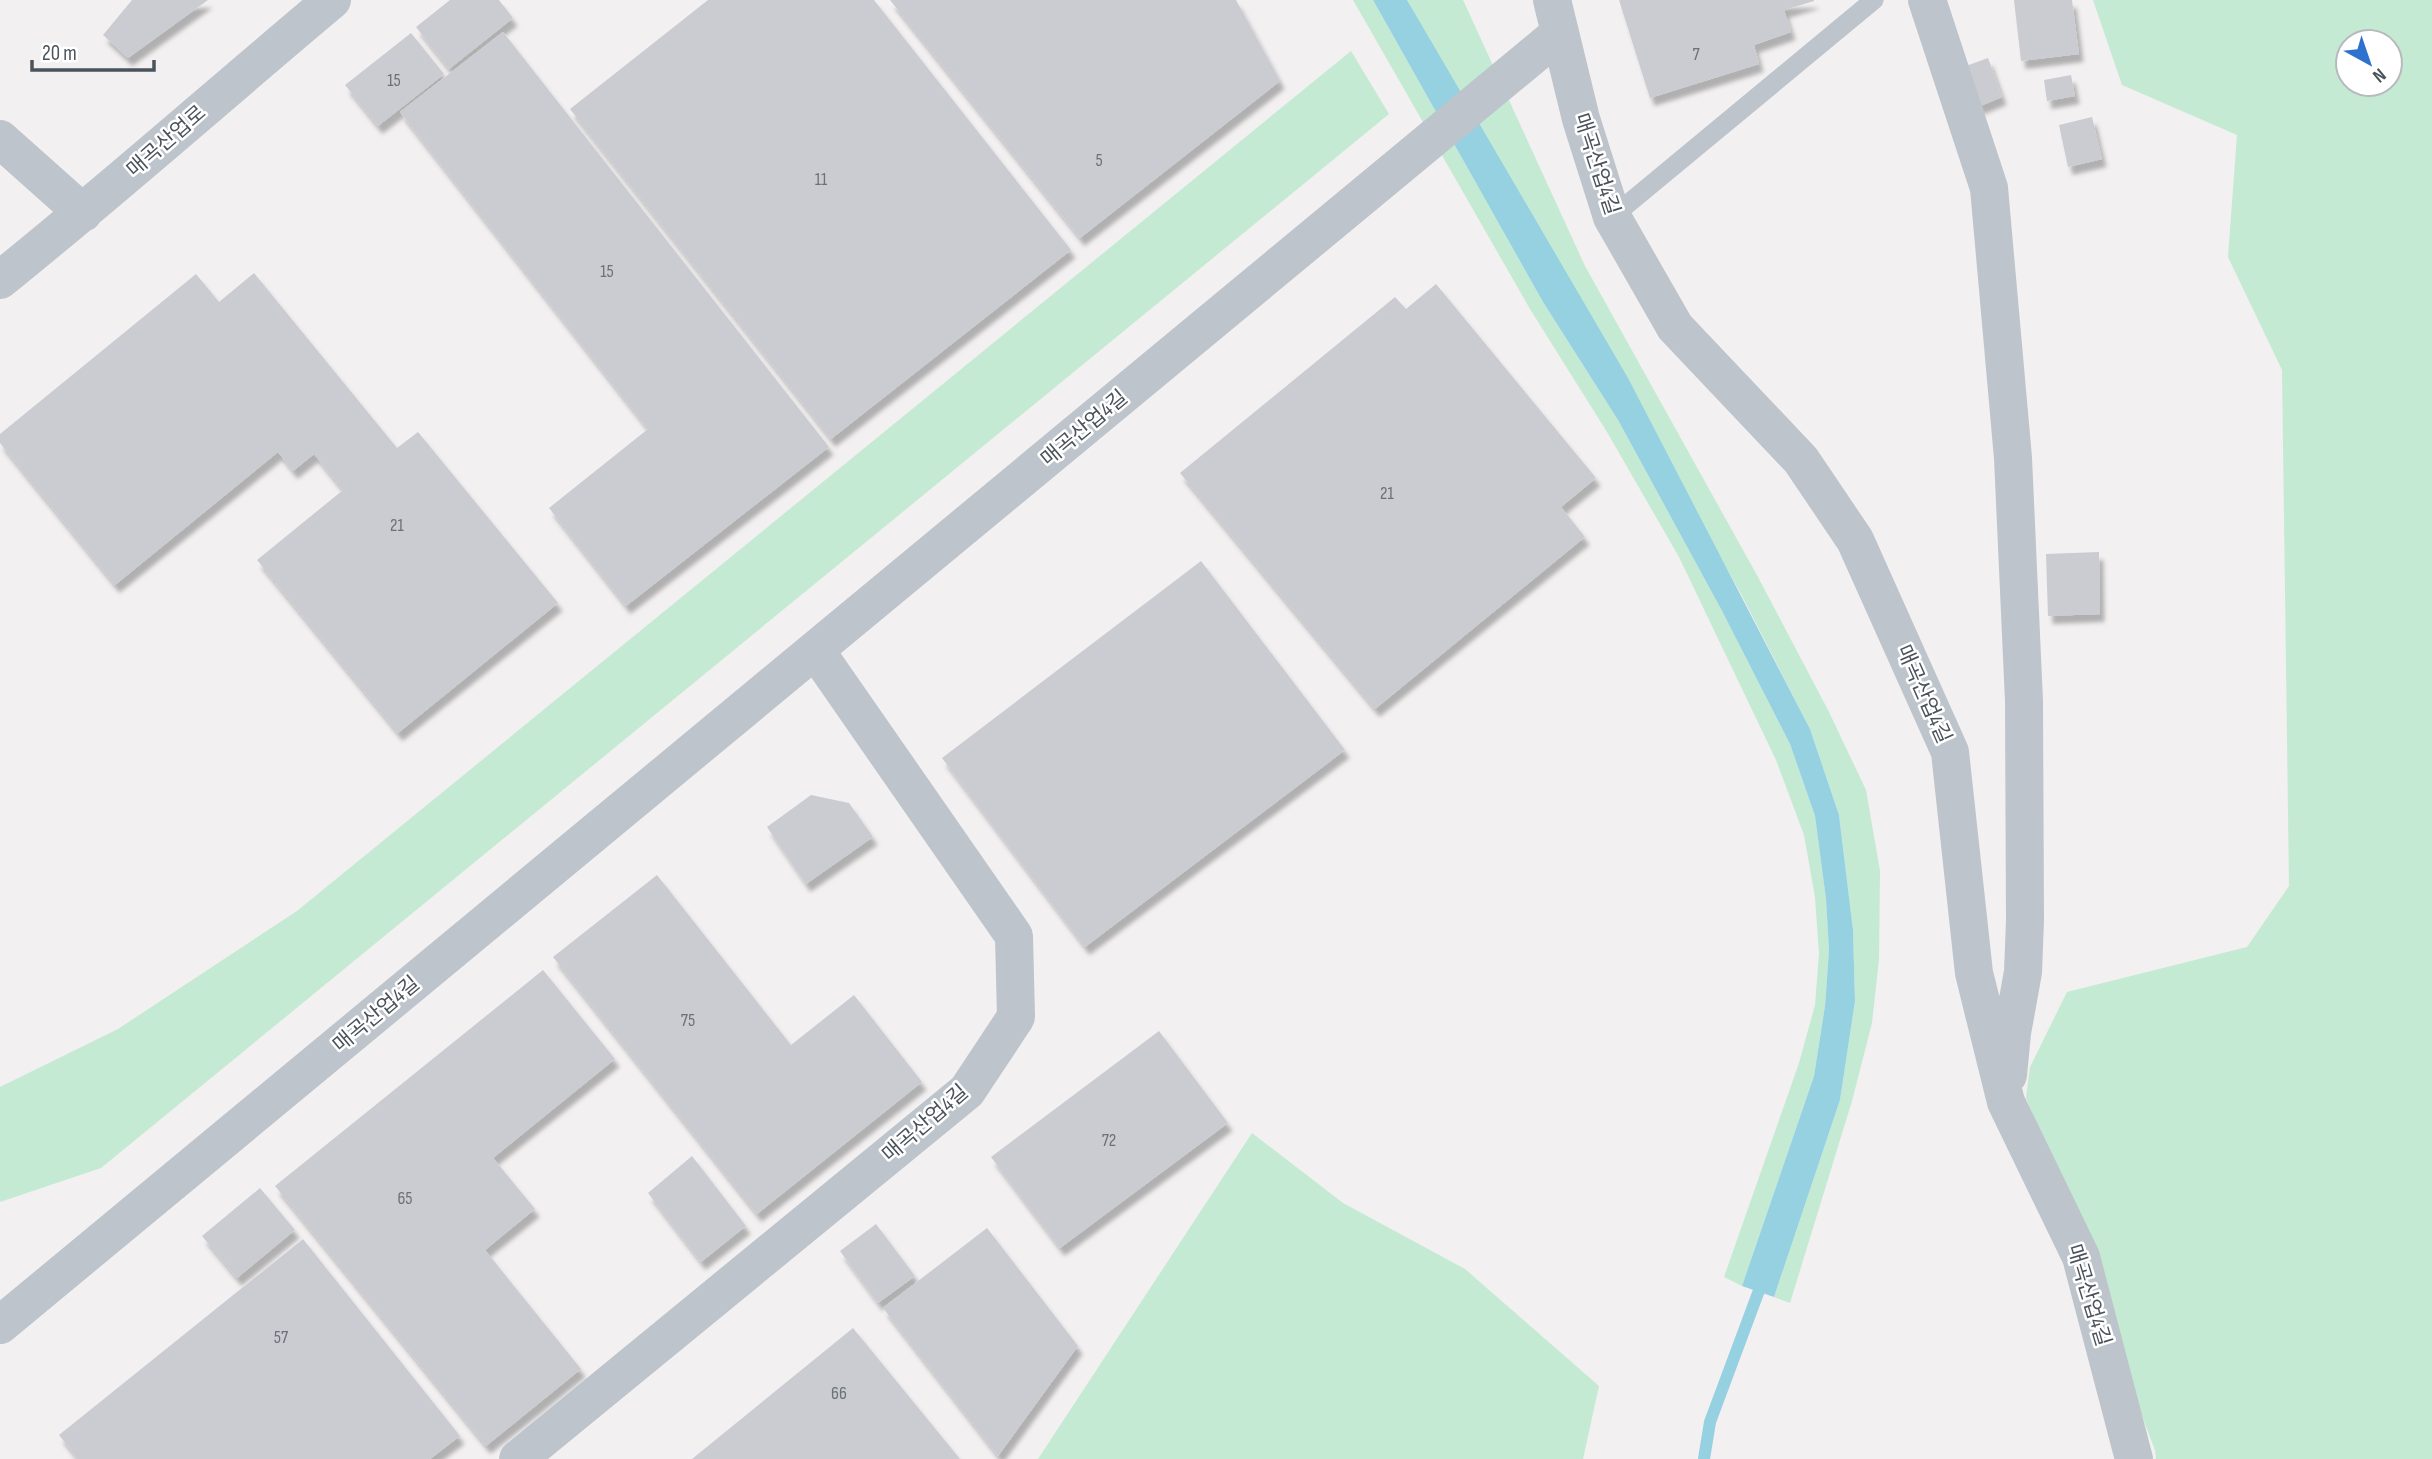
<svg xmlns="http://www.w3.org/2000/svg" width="2432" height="1459" font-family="'Sofia Sans Condensed','Noto Sans KR',sans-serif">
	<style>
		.green { fill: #c4ead3; fill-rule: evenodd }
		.water { fill: #96d1e2 }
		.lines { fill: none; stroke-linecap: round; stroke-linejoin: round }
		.stream { stroke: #96d1e2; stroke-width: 12 }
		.building { fill: #cbccd2; filter: url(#shadow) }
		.lane { stroke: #bdc4cb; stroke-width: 19 }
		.street { stroke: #bdc4cb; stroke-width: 38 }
		.labels { text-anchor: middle; stroke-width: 5; stroke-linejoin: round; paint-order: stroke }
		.number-label { font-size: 18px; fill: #6a7179 }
		.street-label { font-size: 21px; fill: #4a535b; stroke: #fff }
	</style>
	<defs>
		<filter id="shadow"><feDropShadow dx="4.5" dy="8" stdDeviation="2" flood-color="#0004"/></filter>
	</defs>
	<rect width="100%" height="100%" fill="#f2f0f0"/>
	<!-- green -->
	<path class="green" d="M1353 0H1373L1543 302 1618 420 1721 609 1790 744 1815 816 1826 899 1829 950 1825 1006 1814 1076 1742 1286 1724 1277 1799 1063 1815 1005 1819 954 1815 897 1804 835 1776 760 1679 557 1607 432 1530 309Z
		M1407 0H1463L1585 266 1758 577 1829 712 1866 790 1880 871 1879 959 1872 1023 1852 1101 1790 1303 1774 1297 1840 1100 1855 1001 1853 930 1839 815 1810 729 1741 594Z
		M2093 0H2432V1459H2156L2155 1450 2110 1332 2051 1159 2026 1098 2030 1067 2067 992 2247 947 2289 886 2282 370 2228 257 2237 135 2122 85ZM2348 42H2390V84H2348Z
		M1351 51 1389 114 101 1168 0 1202V1087L118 1029 297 911Z
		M1252 1133 1343 1203 1465 1269 1599 1386 1583 1459H1038Z"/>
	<!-- water -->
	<path class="water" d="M1373 0H1407L1628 378 1810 729 1839 815 1853 930 1855 1001 1840 1100 1774 1297 1742 1286 1814 1076 1825 1006 1829 950 1826 899 1815 816 1790 744 1721 609 1618 420 1543 302Z"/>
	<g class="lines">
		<!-- stream -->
		<path class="stream" d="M1704 1459 1710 1422 1764 1277"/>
	</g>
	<!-- building -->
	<path class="building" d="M132 0H208L128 58 103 35Z
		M450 0H499L513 18 449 69 416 27Z
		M708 0H874L1071 250 831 439 570 109Z
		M890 0H1236L1280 81 1080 238Z
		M1619 0H1814V1L1784 10 1791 32 1754 45 1759 64 1650 98Z
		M2014 0H2072L2079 54 2021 61Z
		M503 32 829 447 626 606 549 508 648 429 400 112Z
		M411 33 444 74 378 126 345 85Z
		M1988 58 2002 97 1978 107 1963 67Z
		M2071 75 2075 96 2047 101 2044 80Z
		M2092 117 2102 159 2068 167 2059 125Z
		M254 273 397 448 418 432 558 603 398 733 257 560 343 490 314 454 293 471 278 452 115 585 0 443V434L196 274 219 302Z
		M1436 284 1596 478 1561 507 1585 537 1375 709 1180 473 1395 297 1406 309Z
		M2099 552 2100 614 2048 616 2046 554Z
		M1201 561 1345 750 1085 947 942 758Z
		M811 795 849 803 873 837 806 884 767 827Z
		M657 875 791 1045 854 995 922 1082 757 1214 553 957Z
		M543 970 615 1059 493 1158 535 1209 485 1250 581 1369 486 1446 275 1186Z
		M1159 1031 1228 1123 1060 1248 991 1157Z
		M692 1156 746 1226 701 1262 648 1193Z
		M260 1188 295 1230 237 1278 202 1236Z
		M876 1224 915 1276 878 1303 840 1251Z
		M987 1228 1078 1346 998 1456 883 1308Z
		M303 1239 460 1436 430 1459H78L59 1435Z
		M853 1328 960 1459H692Z"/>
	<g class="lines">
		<!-- lane -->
		<path class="lane" d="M1612 217 1874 0"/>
		<!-- street -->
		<path class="street" d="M1552 0 1581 119 1612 217 1675 327 1801 460 1855 540 1950 752 1974 973 2006 1102 2081 1257 2134 1459
			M1927 0 1989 188 2013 458 2024 701 2025 921 2023 972 2012 1033 2008 1075
			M0 139 83 213
			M0 280C113 189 221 93 332 0
			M0 1325 1560 33
			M518 1459 967 1091 1016 1017 1014 936 816 651"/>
	</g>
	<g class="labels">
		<!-- number labels -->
		<g class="number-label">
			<text x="1696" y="60">7</text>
			<text x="394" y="86">15</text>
			<text x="1099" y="166">5</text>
			<text x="821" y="185">11</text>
			<text x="607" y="277">15</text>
			<text x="1387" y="499">21</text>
			<text x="397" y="531">21</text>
			<text x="688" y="1026">75</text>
			<text x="1109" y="1146">72</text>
			<text x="405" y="1204">65</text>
			<text x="281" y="1343">57</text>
			<text x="839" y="1399">66</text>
		</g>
		<!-- street labels -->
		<g class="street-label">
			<text transform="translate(166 141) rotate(-41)" y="7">매곡산업로</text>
			<text transform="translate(1597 164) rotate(72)" y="7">매곡산업4길</text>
			<text transform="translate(1084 428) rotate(-40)" y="7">매곡산업4길</text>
			<text transform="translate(1924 694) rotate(66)" y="7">매곡산업4길</text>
			<text transform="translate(376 1014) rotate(-40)" y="7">매곡산업4길</text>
			<text transform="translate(925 1123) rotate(-41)" y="7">매곡산업4길</text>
			<text transform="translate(2089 1295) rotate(73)" y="7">매곡산업4길</text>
		</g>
	</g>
	<!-- north arrow -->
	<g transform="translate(2369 63) rotate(140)"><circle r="33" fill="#ffffff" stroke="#b7babd" stroke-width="2"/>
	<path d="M0-5L12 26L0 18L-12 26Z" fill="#2e71ce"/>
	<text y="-10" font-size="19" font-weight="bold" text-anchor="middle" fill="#4a535b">N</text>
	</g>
	<!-- scale -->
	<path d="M32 60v10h122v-10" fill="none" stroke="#4a535b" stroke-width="3.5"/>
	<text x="42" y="60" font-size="21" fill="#4a535b" stroke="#ffffff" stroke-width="5" paint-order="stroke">20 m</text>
</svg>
